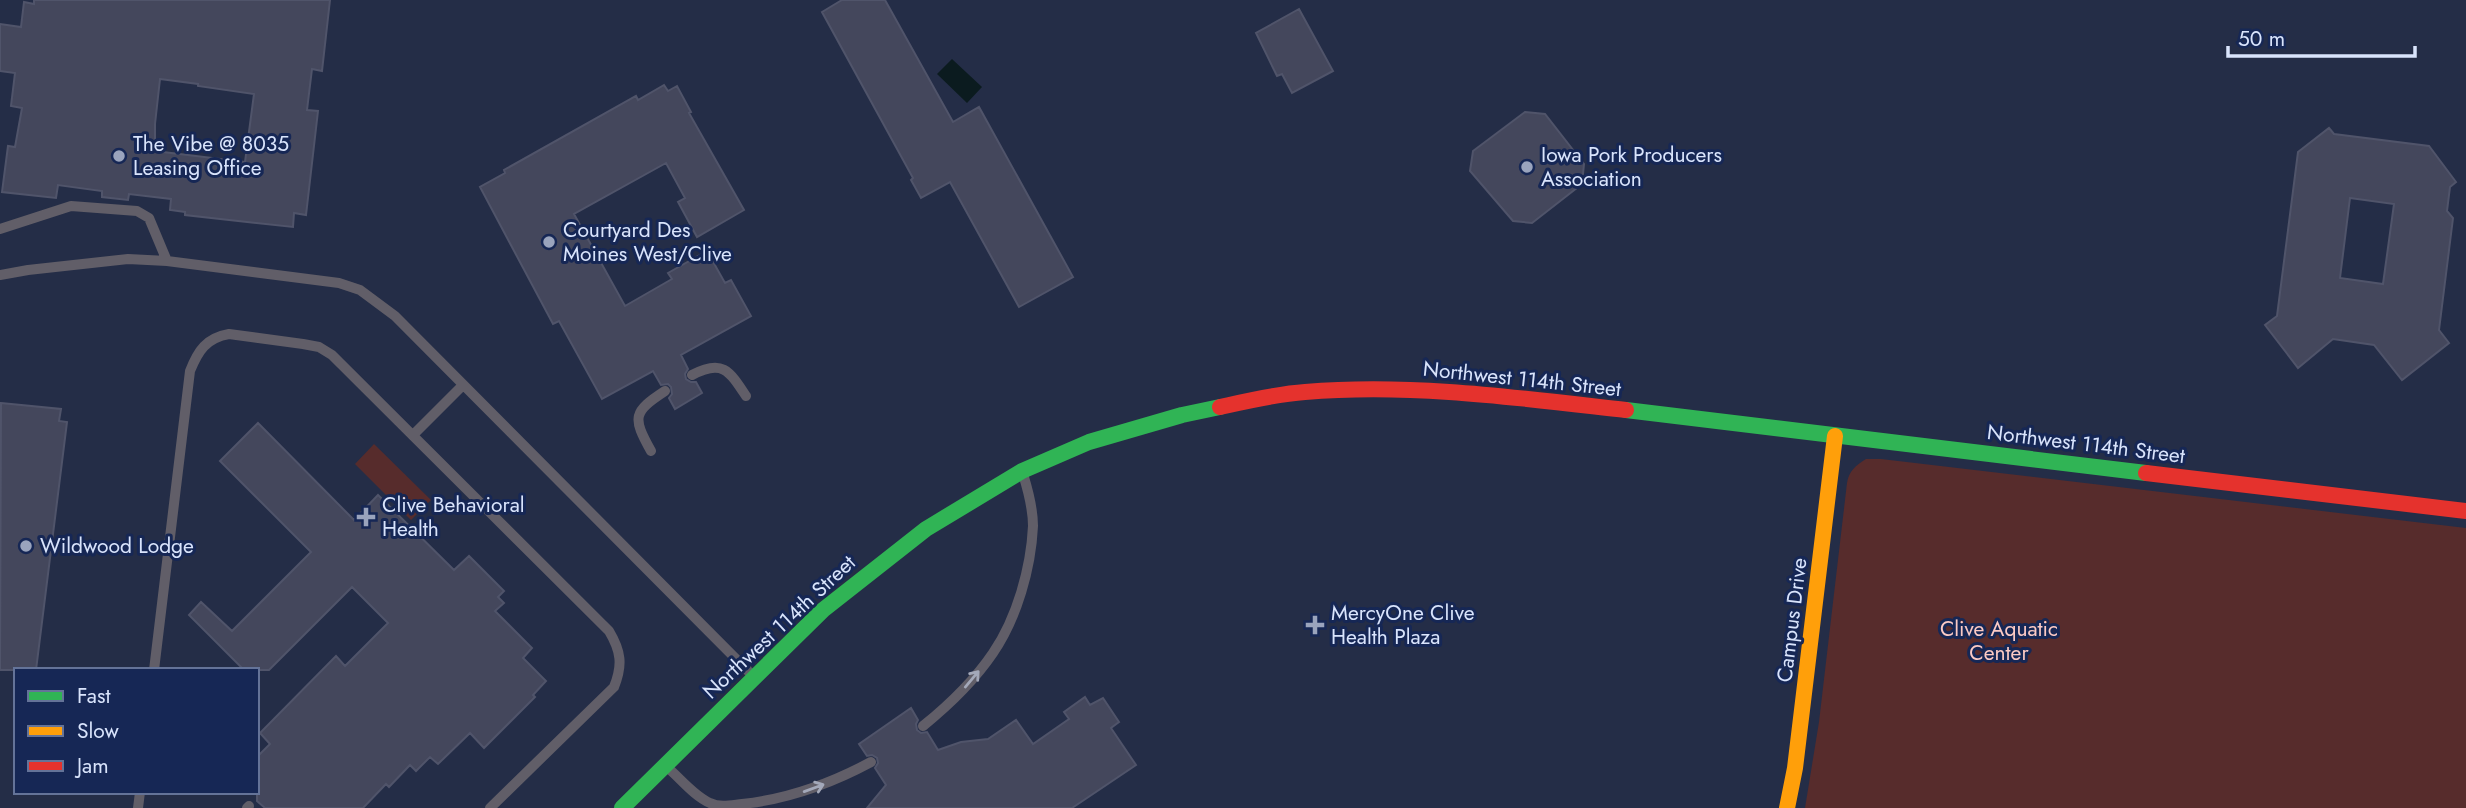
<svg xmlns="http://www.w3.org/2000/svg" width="2466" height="808" font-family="Jost,sans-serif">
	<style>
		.green { fill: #572c2c }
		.water { fill: #0b1b1f }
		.building { fill: #44475c; stroke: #50546a; stroke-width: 2; fill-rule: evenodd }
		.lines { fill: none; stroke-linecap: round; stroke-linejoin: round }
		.lane { stroke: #615e68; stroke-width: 10 }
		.fast { stroke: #30b455; stroke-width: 16 }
		.slow { stroke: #ff9f0a; stroke-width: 16 }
		.jam { stroke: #e5322d; stroke-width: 16 }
		.oneway { stroke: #a3a8b9 }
		.poi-dot { fill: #9aa4bd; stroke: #162755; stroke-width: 2.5 }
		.labels { text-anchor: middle; stroke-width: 6; stroke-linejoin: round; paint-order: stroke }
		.poi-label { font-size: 21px; fill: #d9e4fc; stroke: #162755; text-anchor: start }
		.street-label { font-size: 21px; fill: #d9e4fc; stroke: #162755 }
		.park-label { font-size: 21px; fill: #fccac4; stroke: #162755 }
	</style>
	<rect width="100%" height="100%" fill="#242d47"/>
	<!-- green -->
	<path class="green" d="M374 444 431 500 411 520 355 464Z
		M1866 459H1881L2466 528V808H1805L1819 722 1847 483C1849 471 1855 466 1866 459Z"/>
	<!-- water -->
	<path class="water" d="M952 59 982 87 967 103 937 74Z"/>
	<!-- building -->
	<path class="building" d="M34 0H330L322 71 312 69 307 110 318 111 306 215 294 213 293 227 185 215V212L170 210 171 199 129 194 128 200 102 197V191L58 185 56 198 2 192 8 146 15 147 22 108 11 106 15 73 0 71V24L21 27 24 2 34 4ZM160 79 198 84V86L254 94 245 162 155 151V124Z
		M842 0H885L953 122 979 107 1073 277 1019 307 950 182 921 198 911 180 913 178 822 12Z
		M1299 9 1333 71 1292 93 1282 74 1277 76 1256 33Z
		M664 85 668 91 677 86 691 112 689 113 744 210 697 237 678 202 685 198 666 163 574 214 625 306 672 279 668 273 707 251 725 283 731 280 751 316 681 355 688 369 685 374 686 379 691 382H696L702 393 675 409 669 398 672 394 671 387 668 384 661 385 653 371 602 399 559 321 553 324 480 187 505 173 504 170 636 96 638 100Z
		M1525 112 1545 114 1584 164 1582 184 1532 223 1513 221 1470 171 1473 151Z
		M2329 128 2334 134 2429 146 2456 182 2450 187 2447 211 2453 218 2439 330 2449 343 2402 380 2374 345 2333 339 2298 368 2265 325 2277 316 2298 152ZM2350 198 2394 204 2383 284 2340 278Z
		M1 403 61 409 59 421 67 422 36 670H0Z
		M258 423 354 520 378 495 454 570 469 556 504 591 498 597 504 603 495 611 532 648 523 658 546 681 533 695 535 697 484 748 470 733 438 764 430 757 416 771 410 765 389 787 386 784 363 808H265L257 801V757L270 744 260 733 336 656 345 666 388 623 352 587 269 670H244L189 615 201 602 232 631 311 552 220 461Z
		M1085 697 1090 705 1103 698 1119 722 1111 728 1136 765 1072 808H867L886 785 875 768 878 763 877 758 872 755 867 756 859 744 911 708 918 720 916 724 917 730 921 733 927 732 938 750 961 742 988 739 1016 720 1033 744 1069 719 1064 712Z"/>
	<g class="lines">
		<!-- lane -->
		<path class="lane" d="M0 229 71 206 137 211 149 218 167 261
			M0 275 28 270 128 259 167 261 339 283 360 290 395 316 753 676
			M692 375C722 359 729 370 746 396
			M413 435 463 385
			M651 451C632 417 633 412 665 391
			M154 670 190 371C198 351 206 338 229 334L303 344 319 347 332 355 609 631C621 651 623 665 614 687L490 808
			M923 726C949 705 974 681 993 653 1017 618 1031 568 1033 526 1033 508 1028 490 1023 474
			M668 768C681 779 694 796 710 803 720 808 732 805 742 804 789 799 830 784 871 762
			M138 808 140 792
			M247 808 249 806"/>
		<!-- fast -->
		<path class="fast" d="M1626 410 2146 473
			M622 808 823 610 926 529 1022 471 1089 442 1182 415 1220 407"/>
		<!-- slow -->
		<path class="slow" d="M1787 808 1795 768 1835 436"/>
		<!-- jam -->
		<path class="jam" d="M1220 407C1247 401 1276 394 1305 392 1412 383 1520 398 1626 410
			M2146 473 2466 511"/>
	</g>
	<!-- one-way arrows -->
	<defs><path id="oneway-shaft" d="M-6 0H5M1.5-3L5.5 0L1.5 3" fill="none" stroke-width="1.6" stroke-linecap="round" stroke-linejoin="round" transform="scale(1.75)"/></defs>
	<g class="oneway">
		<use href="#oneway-shaft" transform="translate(972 679) rotate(-50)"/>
		<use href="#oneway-shaft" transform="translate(814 788) rotate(-20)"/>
	</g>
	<!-- markers -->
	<g class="poi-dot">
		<circle cx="119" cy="156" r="7"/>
		<circle cx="1527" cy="167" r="7"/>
		<circle cx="549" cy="242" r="7"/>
		<path d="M362.5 506.5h7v7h7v7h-7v7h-7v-7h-7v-7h7z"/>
		<circle cx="26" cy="546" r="7"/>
		<path d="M1311.5 614.5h7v7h7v7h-7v7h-7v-7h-7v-7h7z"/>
	</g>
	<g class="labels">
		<!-- poi labels -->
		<g class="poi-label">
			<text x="133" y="151">The Vibe @ 8035<tspan x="133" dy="24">Leasing Office</tspan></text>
			<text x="1541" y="162">Iowa Pork Producers<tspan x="1541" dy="24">Association</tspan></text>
			<text x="563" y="237">Courtyard Des<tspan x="563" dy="24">Moines West/Clive</tspan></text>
			<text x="382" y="512">Clive Behavioral<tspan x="382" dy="24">Health</tspan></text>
			<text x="40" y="553">Wildwood Lodge</text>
			<text x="1331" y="620">MercyOne Clive<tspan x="1331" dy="24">Health Plaza</tspan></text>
		</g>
		<!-- street labels -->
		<g class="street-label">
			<text transform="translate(1522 379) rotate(6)" y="7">Northwest 114th Street</text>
			<text transform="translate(2086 444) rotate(7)" y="7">Northwest 114th Street</text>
			<text transform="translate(1792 620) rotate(-83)" y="7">Campus Drive</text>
			<text transform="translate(779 627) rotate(-43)" y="7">Northwest 114th Street</text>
		</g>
		<!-- park labels -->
		<g class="park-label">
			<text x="1999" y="636">Clive Aquatic<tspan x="1999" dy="24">Center</tspan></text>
		</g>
	</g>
	<!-- legend -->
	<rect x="14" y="668" width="245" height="126" fill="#162755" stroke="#647398" stroke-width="2"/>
	<rect x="28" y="691" width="35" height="10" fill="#30b455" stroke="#647398" stroke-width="2"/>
	<text x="77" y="703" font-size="21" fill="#d9e4fc">Fast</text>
	<rect x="28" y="726" width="35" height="10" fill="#ff9f0a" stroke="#647398" stroke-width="2"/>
	<text x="77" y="738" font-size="21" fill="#d9e4fc">Slow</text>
	<rect x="28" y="761" width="35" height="10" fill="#e5322d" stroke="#647398" stroke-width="2"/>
	<text x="77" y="773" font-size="21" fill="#d9e4fc">Jam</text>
	<!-- scale -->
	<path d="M2228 46v10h187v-10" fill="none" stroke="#d9e4fc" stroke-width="3.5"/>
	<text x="2238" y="46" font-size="21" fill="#d9e4fc" stroke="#162755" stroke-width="5" paint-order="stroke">50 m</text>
</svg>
